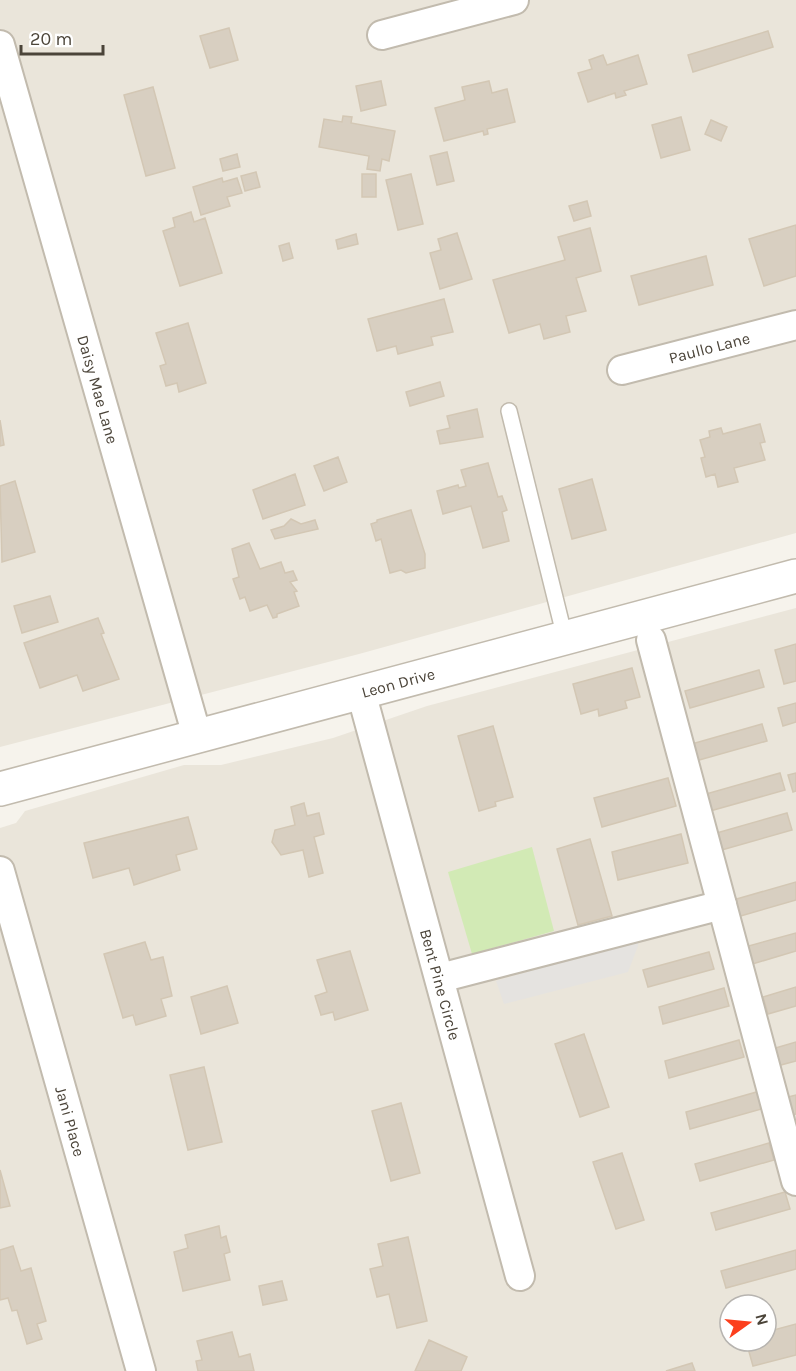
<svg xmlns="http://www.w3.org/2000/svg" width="796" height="1371" font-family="Karla,sans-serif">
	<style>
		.residential { fill: #eae5da; fill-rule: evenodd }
		.green { fill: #d2eab5 }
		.parking { fill: #e5e3e0 }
		.building { fill: #d8cfc1; stroke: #d3c7b4; stroke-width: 1.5 }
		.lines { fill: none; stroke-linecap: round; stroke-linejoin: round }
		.service-casing { stroke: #c2bbae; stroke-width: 18 }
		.minor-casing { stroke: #c2bbae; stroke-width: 32 }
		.tertiary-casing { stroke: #c2bbae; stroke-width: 36 }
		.service { stroke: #fff; stroke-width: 15 }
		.minor { stroke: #fff; stroke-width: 28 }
		.tertiary { stroke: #fff; stroke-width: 33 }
		.labels { text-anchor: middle; stroke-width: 4.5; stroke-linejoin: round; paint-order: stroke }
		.street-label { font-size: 16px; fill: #4b4439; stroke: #fff }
	</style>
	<rect width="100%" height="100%" fill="#f6f3ec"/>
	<!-- residential -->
	<path class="residential" d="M0 0H796V533L359 654 0 747Z
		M796 608V1371H0V828L16 823 25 811 184 765H221L333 738 427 706ZM730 1305H766V1341H730Z"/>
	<!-- green -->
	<path class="green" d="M532 847 554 931 472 954 448 872Z"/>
	<!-- parking -->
	<path class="parking" d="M638 940V946L628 972 504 1004 496 981Z"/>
	<!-- building -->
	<path class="building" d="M229 28 238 60 210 68 200 36Z
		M768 31 773 47 693 72 688 55Z
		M603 55 607 65 638 55 647 84 624 91 626 95 616 98 615 93 588 102 578 73 592 69 589 60Z
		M381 81 386 105 361 111 356 86Z
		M489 81 492 93 507 89 515 122 487 129 488 134 484 135 483 131 444 141 435 108 465 100 462 87Z
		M153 87 175 168 146 176 124 95Z
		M343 116 352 117 351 123 395 131 389 161 382 159 380 171 367 169 369 156 319 147 324 119 342 122Z
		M681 117 690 150 661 158 652 125Z
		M711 120 727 127 721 141 705 134Z
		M447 152 454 181 437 185 430 156Z
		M237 154 240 167 223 171 220 159Z
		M256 172 260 187 245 191 241 176Z
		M362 174H376V197H362Z
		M411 174 423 224 398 230 386 180Z
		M222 178 223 182 237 178 242 193 227 197 230 206 201 215 193 187Z
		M587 201 591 216 574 221 569 206Z
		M191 212 194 222 205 218 222 273 180 286 163 231 175 227 173 218Z
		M796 225V276L764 286 749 239Z
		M590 228 601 271 576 278 586 311 566 316 570 332 544 339 540 324 509 333 493 280 565 260 558 237Z
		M457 233 472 279 440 289 430 253 441 250 438 239Z
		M356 234 358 244 338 249 336 240Z
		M289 243 293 258 283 261 279 246Z
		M706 256 713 285 639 305 631 276Z
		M444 299 453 332 431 337 433 345 398 354 396 346 377 351 368 319Z
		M188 323 206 383 179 392 177 383 166 386 160 366 166 364 156 333Z
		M440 382 444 396 410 406 406 392Z
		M477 409 483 437 440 444 437 431 450 428 447 416Z
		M0 420 4 445 0 446Z
		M760 424 765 442 760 443 765 460 734 468 738 482 718 487 715 474 706 477 701 458 705 457 700 440 710 437 709 431 721 428 723 434Z
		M338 457 347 482 324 491 314 466Z
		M488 463 498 497 502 496 507 510 502 512 509 541 483 548 471 506 443 514 437 491 458 485 459 488 466 486 461 470Z
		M295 474 305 505 263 519 253 490Z
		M592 479 606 530 572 539 559 489Z
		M15 481 35 552 2 562 0 486Z
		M411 510 425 554V568L406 573 401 570 390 573 381 539 376 541 371 524 377 522V520Z
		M291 519 301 524 315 520 318 529 275 539 271 530 284 526Z
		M249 543 260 569 281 562 285 573 293 571 297 580 290 582 297 591 294 592 299 606 277 614V617L273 618 267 605 250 611 245 597 240 599 233 579 239 577 232 549Z
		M50 596 58 622 22 633 14 606Z
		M98 618 104 633 101 634 119 679 83 691 77 675 40 688 24 643Z
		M796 644V681L784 684 775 650Z
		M632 668 640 697 625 701 627 708 599 716 598 709 581 714 573 684Z
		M759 670 764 687 690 708 685 691Z
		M796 703V722L783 726 778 708Z
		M762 724 767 741 692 762 688 745Z
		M493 726 513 797 495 802 496 806 479 811 458 736Z
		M780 773 785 790 710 811 706 794Z
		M796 773V791L793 792 788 775Z
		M668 778 676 806 602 827 594 798Z
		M304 803 307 816 319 813 324 834 314 837 323 873 309 877 303 850 281 855 272 842 275 830 295 825 291 807Z
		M787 813 792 830 718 851 713 834Z
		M188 817 197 849 176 855 180 870 134 885 129 868 93 878 84 843Z
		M681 834 688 863 618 880 612 852Z
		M590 839 612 916 578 925 557 849Z
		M796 882V900L737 917 733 900Z
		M796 933V951L749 965 745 947Z
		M145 942 151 960 163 957 172 996 161 999 166 1016 136 1025 133 1015 123 1018 104 954Z
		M350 951 368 1010 335 1020 333 1012 321 1015 315 996 327 992 317 960Z
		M709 952 714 969 648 987 643 970Z
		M227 986 238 1023 201 1034 191 997Z
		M796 987V1006L768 1014 763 997Z
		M724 988 729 1006 663 1024 659 1007Z
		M584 1034 609 1107 580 1117 555 1044Z
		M739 1040 744 1057 669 1078 665 1061Z
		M796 1042V1061L777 1066 772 1049Z
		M204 1067 222 1142 188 1150 170 1075Z
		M760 1091 765 1108 690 1129 686 1112Z
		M796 1095V1114L793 1115 788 1097Z
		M401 1103 420 1173 391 1181 372 1111Z
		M769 1143 774 1160 700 1181 695 1164Z
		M622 1153 644 1220 616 1229 593 1162Z
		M0 1170 10 1206 0 1208Z
		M785 1192 790 1209 716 1230 711 1213Z
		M219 1226 221 1238 226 1236 230 1252 224 1254 230 1280 183 1291 174 1252 188 1248 185 1235Z
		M408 1237 427 1321 397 1328 389 1294 377 1297 370 1269 383 1266 378 1244Z
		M13 1246 21 1271 31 1268 46 1321 37 1324 42 1339 27 1344 17 1310 12 1311 8 1298 0 1300V1250Z
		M796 1250V1269L726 1288 721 1271Z
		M282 1281 287 1300 263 1305 259 1286Z
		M796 1324V1355L753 1366 746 1341H766V1332Z
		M232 1332 239 1357 250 1354 254 1371H198L196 1361 202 1360 197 1341Z
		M429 1340 467 1357 461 1371H415Z
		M692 1363 695 1371H666Z"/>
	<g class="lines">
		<defs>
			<path id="service" d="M509 411 565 638"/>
			<g id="minor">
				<path d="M382 35 514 0"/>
				<path id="s1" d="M0 45 197 736"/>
				<path id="s2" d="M622 370 796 325"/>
				<path d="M651 640 796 1181"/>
				<path id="s3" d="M361 692 520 1276"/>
				<path id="s4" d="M0 871 141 1371"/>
				<path d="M440 978 722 905"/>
			</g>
			<g id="tertiary">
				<path id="s5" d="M0 789 796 576"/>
			</g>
		</defs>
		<!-- service casing -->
		<use href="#service" class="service-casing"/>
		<!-- minor casing -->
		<use href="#minor" class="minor-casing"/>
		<!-- tertiary casing -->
		<use href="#tertiary" class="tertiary-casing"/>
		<!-- service -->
		<use href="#service" class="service"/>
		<!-- minor -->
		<use href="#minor" class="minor"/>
		<!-- tertiary -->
		<use href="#tertiary" class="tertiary"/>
	</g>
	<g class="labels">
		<!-- street labels -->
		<g class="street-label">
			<text dy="6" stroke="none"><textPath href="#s2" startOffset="90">Paullo Lane</textPath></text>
			<text dy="6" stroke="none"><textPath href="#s1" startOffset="358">Daisy Mae Lane</textPath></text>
			<text dy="6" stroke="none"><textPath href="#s5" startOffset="412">Leon Drive</textPath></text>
			<text dy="6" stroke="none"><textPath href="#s3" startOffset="303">Bent Pine Circle</textPath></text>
			<text dy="6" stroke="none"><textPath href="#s4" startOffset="260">Jani Place</textPath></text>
		</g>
	</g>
	<!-- north arrow -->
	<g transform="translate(748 1323) rotate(75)"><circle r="28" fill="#ffffff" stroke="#b7b4b0" stroke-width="1.5"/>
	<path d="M0-4.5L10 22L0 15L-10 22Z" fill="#fc3f1d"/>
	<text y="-9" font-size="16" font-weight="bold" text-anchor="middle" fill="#4b4439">N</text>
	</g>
	<!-- scale -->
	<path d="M21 45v9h82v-9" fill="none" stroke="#4b4439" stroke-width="3"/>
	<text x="30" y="45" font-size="18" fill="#4b4439" stroke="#ffffff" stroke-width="4.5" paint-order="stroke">20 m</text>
</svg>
